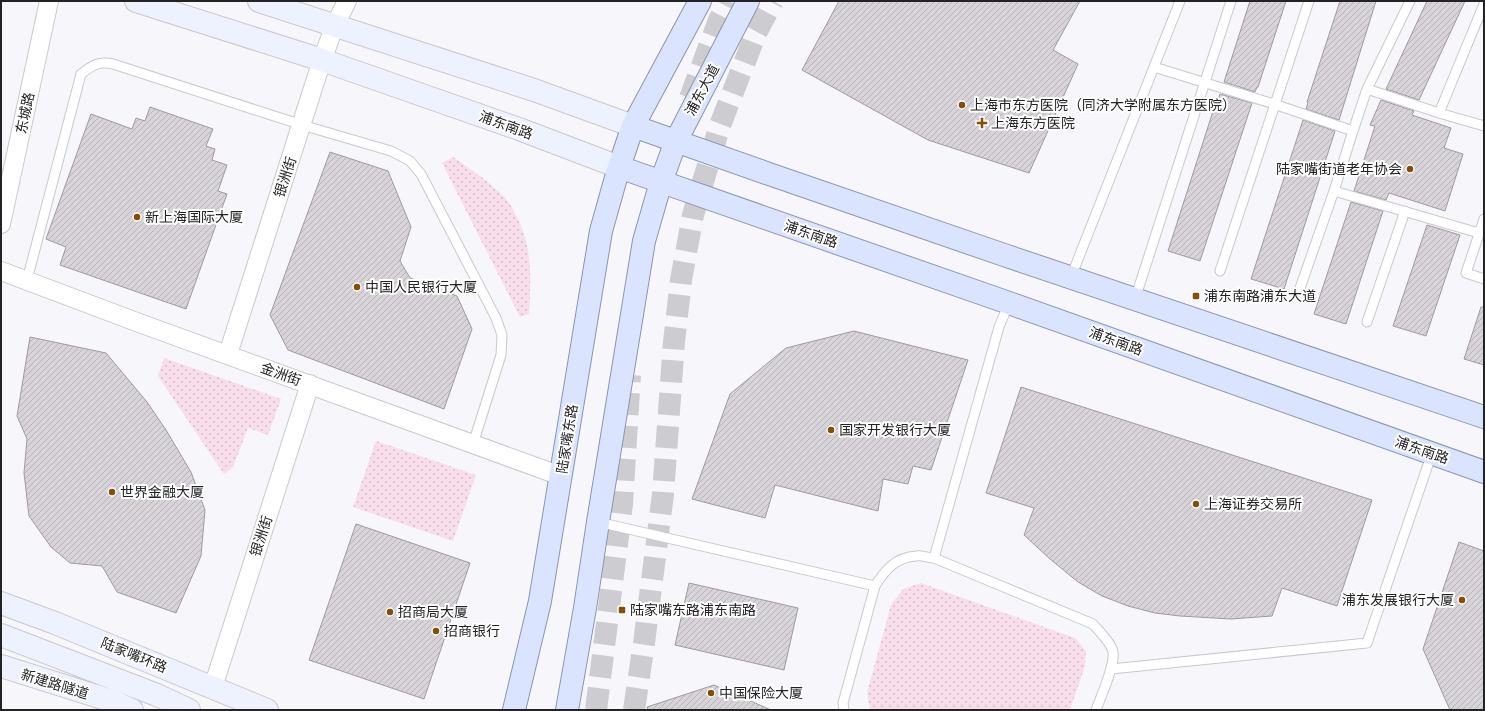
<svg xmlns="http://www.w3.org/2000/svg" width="1485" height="711" font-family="'Work Sans','Noto Sans SC',sans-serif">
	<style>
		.grass { fill: url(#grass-dots) }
		.building { fill: url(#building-hatch); stroke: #9f9ba0 }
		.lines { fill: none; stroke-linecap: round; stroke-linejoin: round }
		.primary-tunnel { stroke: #cdccd0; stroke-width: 22; stroke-dasharray: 22 11; stroke-linecap: butt }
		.service-casing { stroke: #c9c9ce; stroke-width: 11 }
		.minor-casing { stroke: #c9c9ce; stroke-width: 20 }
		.secondary-casing { stroke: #c9c9ce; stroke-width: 24 }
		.primary-casing { stroke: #8a95b1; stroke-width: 24 }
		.service { stroke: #fff; stroke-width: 9 }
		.minor { stroke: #fff; stroke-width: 18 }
		.secondary { stroke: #edf2fe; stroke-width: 22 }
		.primary { stroke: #dae4fe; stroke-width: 22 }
		.poi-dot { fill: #884c07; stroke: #fff; stroke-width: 1.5 }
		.labels { text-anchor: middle; stroke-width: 4; stroke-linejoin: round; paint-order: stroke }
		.street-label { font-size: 14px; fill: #232325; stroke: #fff }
		.poi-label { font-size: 14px; fill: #232325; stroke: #fff; text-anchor: start }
	</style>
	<defs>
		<pattern id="grass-dots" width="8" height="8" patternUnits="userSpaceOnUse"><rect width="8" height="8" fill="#f8ddeb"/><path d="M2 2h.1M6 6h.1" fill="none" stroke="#d4bdc9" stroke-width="1.8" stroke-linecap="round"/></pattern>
		<pattern id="building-hatch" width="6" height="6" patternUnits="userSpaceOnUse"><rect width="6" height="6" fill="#d7d3d8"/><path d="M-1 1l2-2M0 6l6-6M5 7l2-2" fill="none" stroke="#b8b5b9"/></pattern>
	</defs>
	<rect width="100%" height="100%" fill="#f7f6fb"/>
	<!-- grass -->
	<path class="grass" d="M453 157C472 170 490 182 506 199 509 202 512 207 514 212 533 243 531 279 529 314L520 317 442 163Z
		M164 358 281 399 268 435 248 428 233 467 224 474 158 376Z
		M376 441 476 475 453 541 353 507Z
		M921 583 1075 638 1086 651 1085 666 1070 710H870L867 693 891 605 903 589Z"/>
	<!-- building -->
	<path class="building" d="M839 1H1080L1053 50 1078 64 1029 173 928 140 802 70Z
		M1250 1H1286L1258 87H1257L1255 92 1224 82Z
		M1340 1H1376L1339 120 1306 109 1308 103 1307 102Z
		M1427 1H1465L1419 100 1386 89Z
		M1220 94 1252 103 1200 261 1168 251 1216 102 1217 103Z
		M1381 100 1414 111 1412 115 1451 128 1444 148 1463 154 1445 211 1389 193 1386 200 1354 191 1375 126 1370 125Z
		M150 107 213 129 206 146 215 149 212 160 227 165 218 191 227 194 186 309 60 265 66 247 46 239 91 114 132 129 136 118 145 121Z
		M1303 120 1335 131 1284 289 1251 279Z
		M330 152 388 171 411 227 400 261 410 278 457 296 472 329 444 409 288 350 270 315Z
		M1351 202 1383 211 1346 324 1314 314Z
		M1427 225 1460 235 1426 336 1393 326Z
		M1481 307H1484V365L1464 359Z
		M854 331 968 360 931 470 913 466 908 484 883 479 878 511 775 485 765 518 692 499 730 394 786 348Z
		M30 337 106 353 147 402 166 430 191 472 205 510 201 556 176 613 117 592 102 566 70 563 51 547 29 516 24 473 27 439 17 416Z
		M1021 387 1372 500 1337 606 1282 588 1272 616 1231 619 1180 616 1155 613 1128 606 1102 596 1078 582 1050 559 1024 535 1034 508 986 493Z
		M356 524 470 563 424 699 309 660Z
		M1459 542 1484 551V710H1450L1423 649Z
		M689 583 798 608 784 670 675 645Z
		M714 685 771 710H648L647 707Z"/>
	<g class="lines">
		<!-- primary-tunnel -->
		<path class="primary-tunnel" d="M690 98 719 20 729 1
			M596 710 622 504 630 375
			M634 710 644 643 663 494 674 342 681 280 693 215 720 125 756 33 773 1"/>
		<defs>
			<path id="service" d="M1154 67 1274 104 1353 131 1367 89 1439 113 1484 126
				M1367 89 1410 1
				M1439 113 1484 4
				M1353 131 1334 191 1479 233
				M1484 219 1466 273 1484 279
				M1220 271 1309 1
				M1071 277 1180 1
				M27 280 81 74C93 65 98 61 113 64L302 125 391 151 410 161 421 174 496 318 502 335 501 355 473 444
				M1299 291 1334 191
				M1135 299 1231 1
				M1367 322 1405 211
				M598 522 875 586
				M934 558 999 327 1009 303
				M1111 669 1367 643 1432 453
				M844 710 843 703 875 586C885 570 896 557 916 556 922 555 928 558 934 558L1093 624C1099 631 1112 644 1113 652 1115 666 1101 696 1096 710"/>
			<path id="minor" d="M1 224 49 1
				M1 271 142 324 561 476
				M228 354 322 60 335 25 347 1
				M213 687 310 384"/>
			<path id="secondary" d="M136 1 322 60 519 129 619 167
				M259 1 534 90 633 126
				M1 603 55 623 267 710
				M1 635 157 695 189 710
				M1 666 112 701 132 710"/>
			<path id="primary" d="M633 126 769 174 1004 255 1484 417
				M619 167 1009 303 1484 472
				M514 710 540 601 601 231 619 167 633 126 700 1
				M567 710 585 608 598 522 644 241 661 182 676 141 748 1"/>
		</defs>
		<!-- service casing -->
		<use href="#service" class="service-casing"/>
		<!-- minor casing -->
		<use href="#minor" class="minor-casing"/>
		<!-- secondary casing -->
		<use href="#secondary" class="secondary-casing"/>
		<!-- primary casing -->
		<use href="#primary" class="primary-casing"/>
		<!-- service -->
		<use href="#service" class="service"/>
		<!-- minor -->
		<use href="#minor" class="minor"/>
		<!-- secondary -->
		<use href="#secondary" class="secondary"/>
		<!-- primary -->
		<use href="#primary" class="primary"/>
	</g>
	<!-- markers -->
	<g class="poi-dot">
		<circle cx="962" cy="105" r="4"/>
		<path d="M980 117h4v4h4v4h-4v4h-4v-4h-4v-4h4z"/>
		<circle cx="1410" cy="169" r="4"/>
		<circle cx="137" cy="217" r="4"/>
		<circle cx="357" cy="287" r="4"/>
		<rect x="1192" y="292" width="8" height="8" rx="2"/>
		<circle cx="831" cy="430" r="4"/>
		<circle cx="112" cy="492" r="4"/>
		<circle cx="1196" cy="504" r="4"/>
		<circle cx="1462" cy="600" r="4"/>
		<rect x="618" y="606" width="8" height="8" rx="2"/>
		<circle cx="390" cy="612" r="4"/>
		<circle cx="436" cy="631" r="4"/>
		<circle cx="711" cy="693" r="4"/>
	</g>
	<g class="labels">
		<!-- street labels -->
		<g class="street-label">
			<text transform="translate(702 90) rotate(-62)" y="5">浦东大道</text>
			<text transform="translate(25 113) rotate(-78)" y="5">东城路</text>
			<text transform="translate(506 125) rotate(20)" y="5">浦东南路</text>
			<text transform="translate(285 177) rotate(-72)" y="5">银洲街</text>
			<text transform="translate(811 234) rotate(19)" y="5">浦东南路</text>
			<text transform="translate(1116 341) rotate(20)" y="5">浦东南路</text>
			<text transform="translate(281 374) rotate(20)" y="5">金洲街</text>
			<text transform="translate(567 439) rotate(-81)" y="5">陆家嘴东路</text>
			<text transform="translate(1422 450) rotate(19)" y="5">浦东南路</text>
			<text transform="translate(261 536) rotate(-72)" y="5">银洲街</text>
			<text transform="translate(134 655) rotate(22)" y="5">陆家嘴环路</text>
			<text transform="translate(55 684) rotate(17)" y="5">新建路隧道</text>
		</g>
		<!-- poi labels -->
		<g class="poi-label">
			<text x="970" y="110">上海市东方医院（同济大学附属东方医院）</text>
			<text x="991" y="128">上海东方医院</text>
			<text x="1402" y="174" text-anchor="end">陆家嘴街道老年协会</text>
			<text x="145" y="222">新上海国际大厦</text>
			<text x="365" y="292">中国人民银行大厦</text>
			<text x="1204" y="301">浦东南路浦东大道</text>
			<text x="839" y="435">国家开发银行大厦</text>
			<text x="120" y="497">世界金融大厦</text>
			<text x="1204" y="509">上海证券交易所</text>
			<text x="1454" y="605" text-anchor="end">浦东发展银行大厦</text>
			<text x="630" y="615">陆家嘴东路浦东南路</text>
			<text x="398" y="617">招商局大厦</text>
			<text x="444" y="636">招商银行</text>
			<text x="719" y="698">中国保险大厦</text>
		</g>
	</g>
	<!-- border -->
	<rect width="1485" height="711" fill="none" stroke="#232325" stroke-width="4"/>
</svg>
